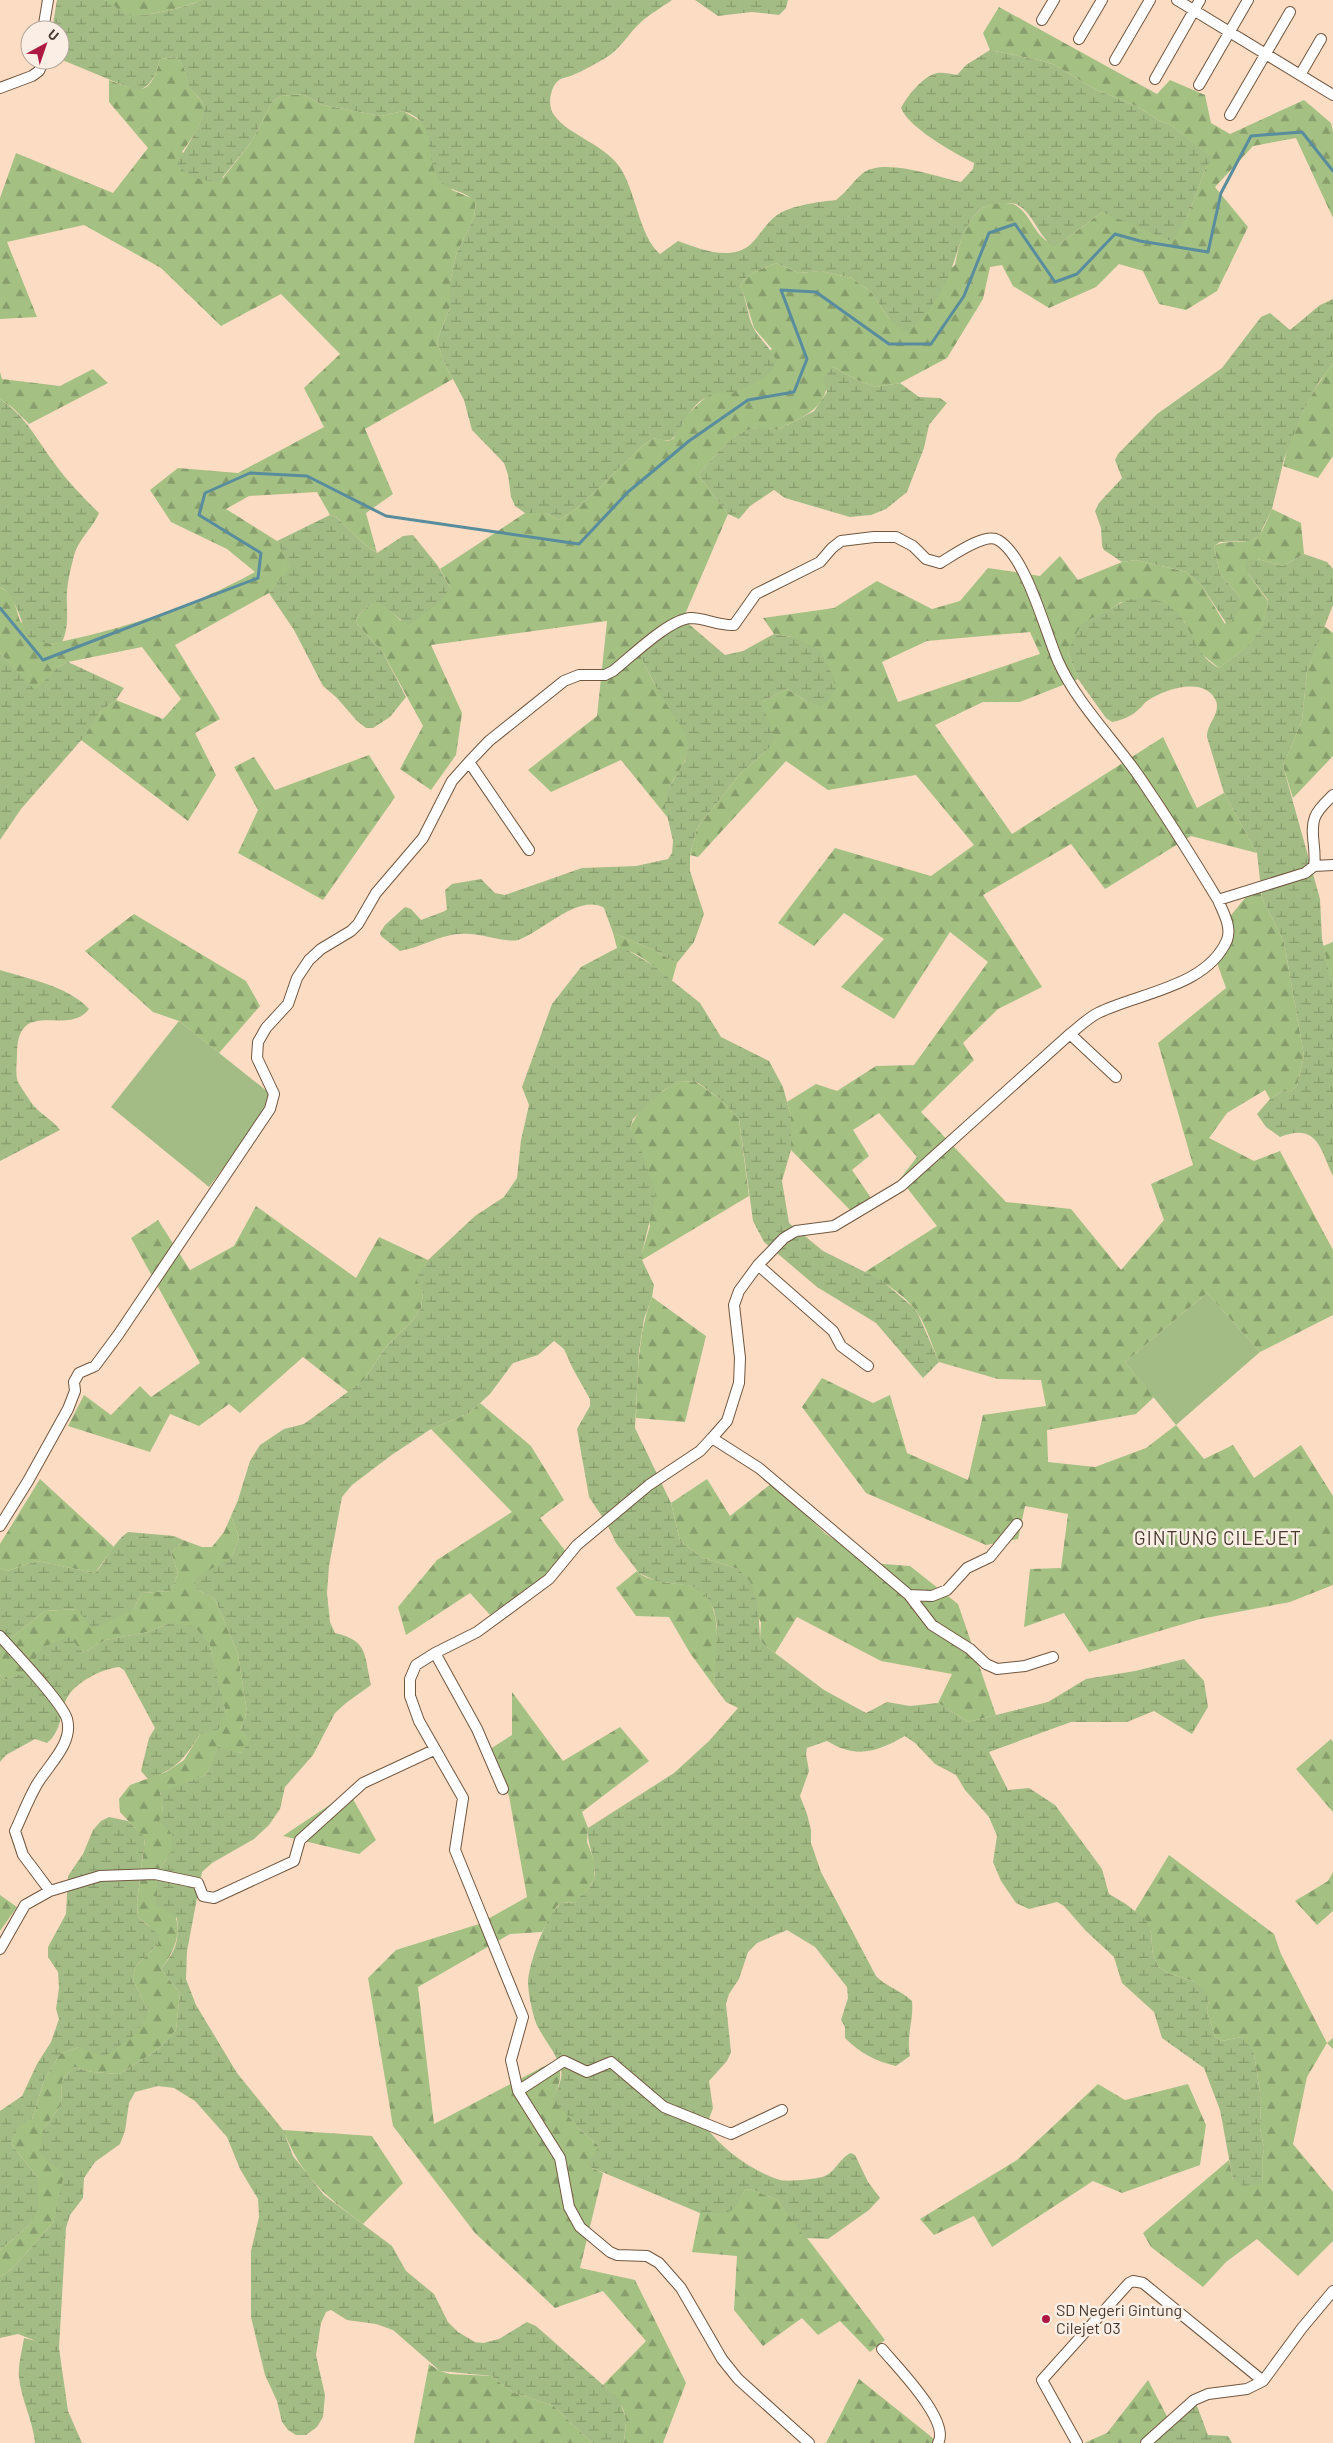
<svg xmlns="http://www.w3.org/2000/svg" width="1333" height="2443" font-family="Barlow,sans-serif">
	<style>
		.grass { fill: #a3bc85 }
		.forest { fill: url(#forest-firs); fill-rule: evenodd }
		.wetland { fill: url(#wetland-marsh) }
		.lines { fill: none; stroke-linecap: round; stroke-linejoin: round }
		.stream { stroke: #598d9e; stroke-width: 3 }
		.minor-casing { stroke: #715740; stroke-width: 12 }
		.minor { stroke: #fff; stroke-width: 10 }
		.poi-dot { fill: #ad1943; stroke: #fbeee4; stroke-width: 2 }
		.labels { text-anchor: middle; stroke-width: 5; stroke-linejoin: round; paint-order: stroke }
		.poi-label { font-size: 16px; fill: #463a30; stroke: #fbeee4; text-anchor: start }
		.quarter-label { font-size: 19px; letter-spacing: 1px; fill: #463a30; stroke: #fbeee4 }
	</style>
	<defs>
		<pattern id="forest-firs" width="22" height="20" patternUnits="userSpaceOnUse" patternTransform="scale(1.25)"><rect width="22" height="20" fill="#a4c083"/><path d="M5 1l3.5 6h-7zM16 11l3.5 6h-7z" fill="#879d6c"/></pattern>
		<pattern id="wetland-marsh" width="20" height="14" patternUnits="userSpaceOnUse" patternTransform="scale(1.25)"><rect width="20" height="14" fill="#a3bc85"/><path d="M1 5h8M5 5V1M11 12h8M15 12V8" fill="none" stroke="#879a6d"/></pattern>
	</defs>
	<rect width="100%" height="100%" fill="#fcddc3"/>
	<!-- grass -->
	<path class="grass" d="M179 1021 268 1092 270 1106 209 1187 111 1107Z
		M1207 1293 1260 1352 1176 1425 1125 1362Z"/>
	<!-- forest -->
	<path class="forest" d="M104 0H201C191 6 143 17 132 16 122 14 112 5 104 0Z
		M999 7 1157 94 1170 80 1205 95 1211 123 1230 134 1304 100 1331 123 1333 132V218L1296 138 1253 146 1215 187 1248 227 1217 291 1186 310 1159 304 1143 271 1119 264 1096 287 1049 308 1013 286 1002 265 990 267 983 299 947 358 900 383 876 387 859 381 833 367C823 411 815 410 778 430 739 420 723 448 700 473V477L728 514 683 619 638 651C645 664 651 679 659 692 668 707 689 728 688 746 686 777 659 780 668 818L621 760 551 792 528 770 597 716 607 621 431 645 462 713 456 755 431 790 400 769 423 726 382 651 357 624 356 618 368 606 377 601 384 605 401 621 450 588 440 569 525 513H546L559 520 580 506 642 446 654 438 668 441 673 439 688 414 711 392 724 391 772 349 754 328 744 295 740 286C747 272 762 269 776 263L799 273 821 271 852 278 871 292 890 320 955 265C959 241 971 201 1002 203 1007 203 1013 203 1017 206 1030 215 1033 230 1044 239 1047 242 1054 244 1058 245L1102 212 1187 218 1206 167 1212 158 1169 124 1160 121 1136 106 1094 89 1055 65 1043 61 990 50 983 33Z
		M176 57C188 68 184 76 191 88 194 94 200 98 203 103 209 115 189 143 182 152L223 178 251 142 273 101 281 96 302 94 323 105 381 116 403 111 422 122 427 130 452 190 474 199 476 202 474 217 456 255 450 282V307L437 341 444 362 453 379 365 429 393 494 366 513 377 553 366 546 336 517 330 515 317 492 249 496 226 509 277 541 291 568 269 593 175 645 220 719 195 733 216 775 188 821 81 740 100 712 116 700 163 719 181 699 142 647 68 662 58 667 35 691 0 653V587L12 595 20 621 50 644C120 630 192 607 255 572L227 549 171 522 150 490 178 468 238 473 324 427 304 388 340 354 281 294 221 326 161 268 84 225 7 242 37 317 0 319V198L16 153 113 193 148 148 109 102V80C140 92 150 98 160 59Z
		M1333 363V456L1318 478 1283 466C1292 428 1310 393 1333 363Z
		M93 369 108 383 29 424 13 408 0 399V372L2 379 60 386Z
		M1272 509 1301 523 1304 554 1283 566 1257 559 1248 573 1268 601C1265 638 1246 648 1219 668L1198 651 1184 621 1121 602 1103 614 1087 621 1068 652 1078 679 1020 702H983L935 725 1012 834 1163 737 1197 808 1224 793 1257 853 1191 836 1105 889 1071 844 983 895 1042 987 998 1009 963 1043 974 1060 921 1112 1006 1202 1071 1209 1121 1270 1164 1220 1151 1184 1193 1165 1158 1043 1226 988 1216 960 1227 920 1259 881 1262 898 1284 942 1304 1056 1297 1086 1291 1091 1281 1092 1270 1099 1265 1090 1227 1113 1209 1138 1254 1161 1280 1151 1333 1250V1315L1260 1352 1207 1293 1125 1362 1154 1397 1136 1414 1047 1430 1048 1462 1095 1467 1146 1448 1176 1425 1204 1459 1233 1445 1254 1478 1301 1445 1333 1496V1585L1290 1602 1200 1619 1089 1652 1064 1613 1024 1627 1030 1569 1061 1568 1068 1514 1025 1506 1018 1539 986 1545 866 1493 802 1407 822 1378 873 1403 890 1395 907 1453 968 1480 983 1415 1046 1406 1041 1380 998 1379 939 1362C932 1346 927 1327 917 1312 906 1296 883 1281 865 1272L937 1226 900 1179 917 1157 879 1113 853 1130 869 1156 852 1170 871 1198 851 1211 791 1150V1117L787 1102 816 1084 837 1091 876 1066 914 1065 988 962 950 932 894 1019 841 987 884 939 844 913 814 946 778 923 835 848 931 876 974 845 916 775 828 790 786 761 698 857 690 855 697 828 740 774 768 749 761 702 787 689 808 702 792 637 774 634 763 618 834 608 877 581 932 609 960 601 988 568 1040 576 1060 556 1078 580 1122 562 1136 560 1187 572 1202 586 1225 624 1240 597 1220 574 1214 546C1227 538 1250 547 1260 534 1265 527 1268 517 1272 509ZM1030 632 1040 654 898 702 882 662 927 641Z
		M1324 626 1333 633V756L1293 798 1283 766 1302 720 1307 671Z
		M369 755 395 797 323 900 238 853 258 810 234 767 254 757 275 790Z
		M134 914 246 981 260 1006 219 1053 179 1021 153 1012 85 951Z
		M613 933 654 950 677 963 672 981C657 969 636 949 617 948Z
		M1333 942V990L1323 946Z
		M679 1081 696 1082 719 1098 739 1119 749 1196 642 1260V1253L650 1226 630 1128C638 1108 661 1091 679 1081Z
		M256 1206 356 1278 379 1237 428 1260 417 1279 423 1293 421 1308 413 1320 385 1348 364 1380 348 1392 303 1357 240 1413 229 1404 199 1426 170 1414 150 1452 68 1426 84 1395 111 1415 140 1386 151 1397 200 1363 131 1238 158 1220 190 1270 234 1246Z
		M652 1297 706 1336 685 1422 636 1418C638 1377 637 1336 652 1297Z
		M480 1403 531 1446 564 1500 540 1518 570 1557 490 1615 470 1593 406 1635 398 1607 437 1560 512 1512 431 1429 469 1413Z
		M40 1479 114 1547 95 1573 37 1561 7 1571 0 1568V1544Z
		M707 1479 730 1516 772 1483 826 1534 871 1563 910 1566 958 1604 996 1715 968 1722 938 1703 952 1674 881 1661 797 1617 775 1653 763 1644 760 1639 761 1623 738 1569 701 1557 680 1541 671 1503Z
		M231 1516 239 1537 232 1557 196 1589 215 1599 238 1654 247 1712 240 1730 251 1740 241 1753 218 1748 206 1775 160 1793 163 1802 162 1815 172 1834V1852L158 1871C174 1912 191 1930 161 1969L180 1993 176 2030 156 2051 119 2074 92 2072 74 2067 62 2081 61 2105 43 2130 65 2174 53 2223 12 2269 0 2277V2250L29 2225 38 2178 11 2144 18 2126 32 2119 45 2078 60 2054 79 2047 149 2012 133 1980 135 1967 158 1944 149 1926 138 1917 137 1902 145 1839 120 1812 119 1799 130 1785 166 1772 184 1760 200 1734 226 1714 209 1643 170 1623 148 1632 106 1640 83 1653 4 1680 0 1675V1652L3 1644 45 1611 77 1609 133 1610 142 1593 171 1591 178 1573 171 1553 183 1540 202 1547H212L224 1532Z
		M637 1571C644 1579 658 1581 669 1583 676 1584 685 1584 692 1586 728 1600 715 1657 714 1686L690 1653 669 1617 636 1616 616 1588Z
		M512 1692 563 1761 620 1727 649 1761 582 1812 588 1828 587 1842 595 1863 594 1879 589 1888 575 1903 563 1902 557 1906 542 1932 510 1934 418 1987 434 2124 556 2060C564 2074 559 2084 554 2099L580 2130 599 2146 590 2167 603 2173 580 2268 635 2280 686 2383 663 2443H624C627 2413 627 2406 603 2385L646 2341 603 2291 555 2308 475 2233 393 2126 368 1978 396 1950 479 1924 527 1897 509 1796 487 1751 512 1735Z
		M1331 1739 1333 1742V1812L1296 1769Z
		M349 1792 376 1840 359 1854 283 1836Z
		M1169 1855 1274 1934 1281 1954 1327 2043 1333 2038V2049L1327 2043 1307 2077 1293 2144 1333 2192V2241L1298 2276 1257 2239 1226 2262 1203 2287 1151 2247 1143 2233 1229 2160 1233 2180 1263 2184 1262 2162 1264 2148 1260 2128 1261 2099 1254 2054 1241 2037 1222 2041 1215 2037 1207 2011 1209 1999 1193 1981 1168 1973 1159 1967 1153 1956 1151 1932 1135 1911Z
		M1333 1872V1911L1317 1925 1295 1901 1328 1881Z
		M0 1895 17 1907 0 1931Z
		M1098 2084 1125 2100 1188 2084 1206 2125 1200 2165 1122 2193 1093 2181 992 2247 974 2216 934 2235 920 2219 1017 2160Z
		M283 2130 372 2136 403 2183 363 2224C324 2195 302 2177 283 2130Z
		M750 2189 778 2200 885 2340 870 2352 840 2321 818 2335 802 2318 763 2346 734 2310 737 2256 692 2252 700 2213C729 2212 729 2216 745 2190Z
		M429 2364 440 2371 450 2374 492 2376 512 2392 554 2406 592 2443H414Z
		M859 2379 939 2443H826Z
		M1148 2380 1170 2422 1151 2443H1084L1107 2433Z"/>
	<!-- wetland -->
	<path class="wetland" d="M57 0C70 0 92 0 104 0 114 3 120 13 131 15 142 18 191 6 201 0H672C662 7 650 14 641 22 630 32 622 46 610 55 599 62 585 70 573 75 569 77 563 77 559 80 550 87 547 106 554 115 568 135 602 143 619 166 636 190 639 237 660 254L678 241C700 249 731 262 751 244 760 235 767 222 777 215 792 205 818 202 836 200 847 192 853 181 863 173 883 157 938 177 961 182L973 169 974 163C954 153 909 128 901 108 908 95 922 77 937 73 943 72 951 74 957 75L966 65 990 50 1043 61 1055 65 1094 89 1136 106 1160 121 1169 124 1213 158 1206 167 1187 218 1171 241 1102 212 1058 245 1053 246C1038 236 1033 212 1016 204 1013 203 1008 203 1004 203 963 200 960 255 946 282 937 300 922 320 907 333L890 320 871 292 852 278 821 271 799 273 776 263C762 269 747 272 740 286 747 299 747 316 754 329 761 341 771 348 777 362 769 380 748 386 731 394 713 387 696 402 686 418 682 424 678 433 673 438 669 443 659 439 654 438L642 446 580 506 559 520 546 513H525L515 506 511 497 508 475 504 463 472 430 464 400 444 362 437 341 450 307V282L456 255 474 217 476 203C468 191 449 192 440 180 422 156 441 123 403 111L381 116 323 105 302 94 281 96 273 101 251 142 218 183 191 177 177 165C182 152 209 117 203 104 201 98 194 94 191 89 184 77 188 68 176 57L160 59C156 74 152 86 137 91L60 59V30H52Z
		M695 0H788L786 8 779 15 752 12 718 16Z
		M1333 299V363L1319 382 1303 411 1284 459 1272 509 1259 536 1250 541 1220 542 1214 546 1220 574 1240 597 1239 611 1228 626 1202 586 1187 572 1136 560 1122 562 1104 550 1102 546 1101 528 1095 511 1099 503 1122 478 1115 460 1118 454 1157 414 1222 368 1261 317 1270 313 1290 330 1320 305Z
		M833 367 859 381 876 387 900 383 919 397 940 398 947 403 929 425 924 448 907 492 886 509 871 515 850 517 785 498 774 490 750 506 739 519 728 514 700 477V473C724 447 739 420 778 430L814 411 827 392 823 379Z
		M0 399C27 417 36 439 55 464 68 482 83 497 99 513 92 530 77 539 73 560 70 570 68 581 67 591 66 609 70 625 62 642L50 644 29 638C21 623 15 593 0 587Z
		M330 515 336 517 366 546 377 553 403 536 413 535 438 566 450 588 440 602 409 625C397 619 389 608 377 602L368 606 356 618 357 624 382 651 406 697 390 717 373 728H366L357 721 337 698 323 686 294 630 269 593 290 568 277 541Z
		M1304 554 1327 562 1333 569V605L1307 671 1302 720 1283 766 1320 899 1322 939 1333 990V1176C1320 1149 1318 1122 1280 1137L1266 1127 1257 1114 1270 1099 1281 1092 1291 1091 1297 1086 1304 1056 1284 942 1262 898 1257 853 1224 793 1207 737C1206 725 1221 713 1216 701 1205 675 1163 690 1147 701 1144 703 1142 707 1139 709 1131 717 1122 720 1112 722L1106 718 1078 679 1068 652C1073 641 1077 626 1088 620 1096 616 1104 613 1112 608 1137 591 1165 595 1183 620 1195 638 1198 657 1219 668 1246 648 1265 637 1268 600L1248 573 1245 565 1247 561 1257 559 1283 566Z
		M683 619 725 655 743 651 774 634 792 637 820 650 831 672 836 688 828 700 821 706 808 702 787 689 761 702 775 738 768 749 740 774 697 828 690 855V871L704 914 694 942 677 963 654 950 613 933 604 908C579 893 542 932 518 940 508 943 482 934 469 934 442 932 425 947 400 951L381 936 380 933 385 925 405 907 411 909 421 920 445 911 447 909 445 890 452 884 481 879 495 893 505 895 582 868 636 866 668 859 672 853 673 841 665 806 667 791 685 761 688 745 684 731 659 693 638 651Z
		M0 653 35 690 58 667 68 662 124 688 116 700 100 712 84 737 21 809 0 840Z
		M617 948H624L654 966 700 1003 721 1037 769 1061 783 1087 791 1117V1150L782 1181 789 1223 823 1251 881 1280 913 1307 918 1314 939 1362 923 1378 876 1323 817 1287 764 1242 753 1221 739 1119 719 1098 697 1082 679 1081 664 1090 633 1119 630 1128 643 1154 656 1195 642 1253V1260L654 1285 652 1297 644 1319 639 1351 635 1428 671 1503 680 1541 701 1557 738 1569 750 1581 758 1605 760 1639 763 1644 824 1690 866 1713 887 1702 910 1706 938 1703 968 1722 1048 1702 1086 1679 1135 1671 1184 1659 1204 1681 1208 1707 1192 1734 1154 1711 1127 1722H1071L989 1752 1008 1790 1029 1788 1055 1805 1102 1869 1109 1894 1126 1904 1146 1920 1151 1933 1153 1956 1159 1967 1168 1973 1193 1981 1207 1993 1209 1999 1207 2011 1215 2037 1222 2041 1241 2037 1250 2046 1254 2054 1261 2099 1260 2128 1264 2148 1262 2162 1263 2184 1244 2186 1233 2180 1220 2110 1204 2068 1162 2038 1154 2012 1122 1983 1114 1957 1085 1930 1064 1906 1057 1902 1029 1909 1016 1903 1001 1881 993 1862 997 1836 989 1817 965 1790 956 1775 935 1764 915 1743 905 1736C877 1752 856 1759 827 1741L807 1748 806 1754 809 1771 800 1796 807 1814 811 1830V1843L821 1872 876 1976C886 1987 901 1990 912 2001 914 2021 906 2034 910 2056L896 2066C875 2061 860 2053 845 2038V2027L841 2020 848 1998 847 1987 815 1947 787 1930 757 1943 748 1952 739 1979 729 1994 726 2004 731 2052 727 2061 709 2081 713 2108 706 2127C723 2150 752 2171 780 2180 787 2182 815 2179 822 2177 835 2174 839 2158 851 2153L855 2155 868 2182 880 2198 869 2210 828 2239 805 2238 778 2200 750 2189 745 2190 734 2209 726 2213H700L590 2167 588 2163 599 2146 580 2130 553 2099C557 2091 563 2079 561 2070 558 2055 542 2037 536 2023 532 2011 528 1994 528 1981 530 1960 546 1915 562 1902L575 1903C579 1896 587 1892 591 1885 602 1867 586 1849 588 1828L674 1773 709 1741 738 1708 726 1702 714 1686 717 1626 714 1610 708 1599 703 1593 692 1586 656 1581 639 1573 616 1543 607 1524 589 1497 577 1429 590 1406V1399L573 1369 564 1349 554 1341 538 1355 513 1363 490 1394 469 1413 431 1429 393 1454 352 1485 342 1497 329 1566 327 1593 330 1622 335 1633C369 1641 364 1655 371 1685L346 1703 335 1713 313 1755 285 1787 280 1809 269 1825 254 1839 212 1863 202 1872 187 1951 186 1979 196 2005 237 2073 283 2130 293 2156 324 2195 392 2246 406 2271 434 2294 448 2322 458 2332 475 2342 483 2343 499 2339 527 2322 536 2326 619 2399 626 2419 624 2443H592L554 2406 512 2392 492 2376 440 2371 393 2330 376 2324 347 2320 331 2310 326 2312 321 2323 316 2355 325 2395 323 2417 317 2427 306 2435H296L288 2430 282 2422 277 2401 265 2375 251 2317V2251L259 2217 258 2199 240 2169 227 2137 195 2101 174 2088 158 2086 135 2092 129 2103 125 2131 120 2144 95 2162 84 2178 83 2198 70 2215 66 2228 59 2348 68 2411 82 2443H35C33 2420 21 2400 19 2377 18 2364 22 2351 24 2338L36 2341 18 2334 0 2338V2277L12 2269 53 2223 64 2174 39 2153 43 2130 61 2105 62 2081 74 2067 92 2072 119 2074 156 2051 176 2030 180 1993 161 1969C176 1950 179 1943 177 1918L156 1905 158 1871 172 1852V1834L159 1821C164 1811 163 1803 160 1792L206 1775 218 1747 241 1753 250 1740 240 1730 247 1712 238 1654 215 1599 196 1589 195 1578 232 1557 239 1537 231 1516 238 1500 250 1461 260 1445 284 1429 304 1424 364 1380 385 1348 413 1320 421 1308 423 1293 416 1279 428 1260 475 1216 504 1197 517 1178 521 1140 529 1105 522 1087 552 1004 581 967Z
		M0 970C29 979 68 986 89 1009 68 1038 17 995 17 1055 17 1062 15 1075 18 1082 19 1084 33 1106 35 1107 43 1116 53 1120 60 1130L0 1161Z
		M128 1532 174 1536 183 1540 171 1553 178 1573 171 1591 142 1593 133 1610 93 1629 77 1609 45 1611 3 1644 0 1652V1568L7 1571 37 1561 95 1573C107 1560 114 1541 128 1532Z
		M170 1623 194 1626 209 1643 222 1695 226 1714 218 1730 200 1734C184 1759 177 1769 148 1779L141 1771 149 1738 155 1728 124 1670 119 1667C102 1669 78 1681 68 1696 59 1712 63 1730 47 1743L35 1739 6 1755 0 1762V1675L4 1680 29 1671 42 1647 70 1637 83 1653 106 1640 148 1632Z
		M109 1817 128 1821 145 1838 137 1902 138 1917 159 1935 158 1944 135 1967 133 1980 149 2012 136 2034 104 2057 79 2047 60 2054 45 2078 32 2119 18 2127 11 2144 38 2178V2210L29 2225 0 2250V2111L22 2096 37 2064 51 2042 59 2019 56 2009 59 1988 58 1972 48 1957V1947L66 1914 68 1876 83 1854 93 1830 101 1821Z
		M1194 2398 1208 2435 1228 2436 1232 2443H1151Z"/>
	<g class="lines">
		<!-- stream -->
		<path class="stream" d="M0 608 43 660 258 578 261 553 199 515 205 493 250 473 307 476 386 516 579 544 628 492 689 441 748 400 794 392 807 359 781 290 816 292 889 344H931L964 296 989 233 1015 224 1055 282 1077 274 1115 234 1140 241 1208 252 1221 193 1251 136 1302 132 1333 171"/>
		<defs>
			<path id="minor" d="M1177 0 1333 95
				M1042 20 1054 0
				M43 30 48 0
				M1079 39 1102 0
				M1115 60 1150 0
				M1300 75 1321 39
				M1155 79 1200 0
				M1199 85 1248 0
				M0 88 32 76 39 71 44 60
				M1230 115 1290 12
				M469 762 529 850
				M1314 866 1333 865
				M1070 1034 1116 1077
				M758 1265 833 1331 841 1346 868 1366
				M712 1438 759 1468 909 1595 932 1625 970 1649 986 1664 997 1669 1025 1666 1053 1657
				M0 1526 28 1481 68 1409 75 1391 74 1382 79 1373 95 1366 118 1335 270 1109 274 1094 257 1058 258 1042 266 1028 288 1004 297 978 309 960 321 949 351 931 358 924 376 893 423 838 452 781 469 762 489 741 564 681 579 675H605L613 671C631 657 669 619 691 618 705 618 719 626 734 625L756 594 820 562 832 548 841 541 874 537H896L913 546 926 559 940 563C952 556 985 532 998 540 1026 556 1045 631 1058 661 1075 700 1111 737 1136 772 1165 814 1192 857 1218 900
				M909 1595 932 1596 947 1590 967 1568 990 1557 1017 1524
				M0 1636C14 1652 62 1702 67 1719 74 1744 47 1766 36 1786 28 1800 22 1816 15 1831L23 1855 50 1891
				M435 1653 477 1729 503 1789
				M0 1949 25 1905 50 1891 100 1876 155 1874 198 1883 203 1896 214 1898 294 1861 300 1840 363 1783 434 1750
				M518 2091 564 2061 587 2072 611 2062 664 2107 731 2134 782 2110
				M882 2349C896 2366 951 2421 938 2443
				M809 2443 738 2379 722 2359 681 2288 659 2263 647 2256 617 2255 610 2252 580 2227 569 2207 560 2158 518 2091 511 2060 523 2017 455 1850 463 1798 419 1721 410 1696V1679L416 1665 435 1653 477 1632 549 1579 577 1545 649 1485 700 1451 712 1438 727 1421 739 1383 740 1358 734 1305 739 1291 758 1265 784 1238 796 1231 834 1226 901 1186 1070 1034C1079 1027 1088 1018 1098 1013 1138 993 1207 987 1227 940 1232 927 1223 912 1218 900L1305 873 1314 866C1317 849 1309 832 1315 817 1318 809 1327 801 1333 795
				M1077 2443 1042 2380 1129 2283 1133 2281 1143 2283 1263 2381
				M1146 2443 1194 2400 1208 2394 1247 2389 1263 2381 1302 2328 1333 2291"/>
		</defs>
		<!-- minor casing -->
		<use href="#minor" class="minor-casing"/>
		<!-- minor -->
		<use href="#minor" class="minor"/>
	</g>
	<!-- markers -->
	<circle class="poi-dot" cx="1046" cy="2319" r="5"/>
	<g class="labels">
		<!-- poi labels -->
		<g class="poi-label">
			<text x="1056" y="2316">SD Negeri Gintung<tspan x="1056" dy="18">Cilejet 03</tspan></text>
		</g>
		<!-- quarter labels -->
		<g class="quarter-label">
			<text x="1218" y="1545">GINTUNG CILEJET</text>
		</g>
	</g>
	<!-- north arrow -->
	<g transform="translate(45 45) rotate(40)"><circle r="24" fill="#fbeee4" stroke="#b3a69c"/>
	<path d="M0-4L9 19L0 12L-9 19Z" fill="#ad1943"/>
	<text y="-8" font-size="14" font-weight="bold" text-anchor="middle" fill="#463a30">U</text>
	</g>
</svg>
